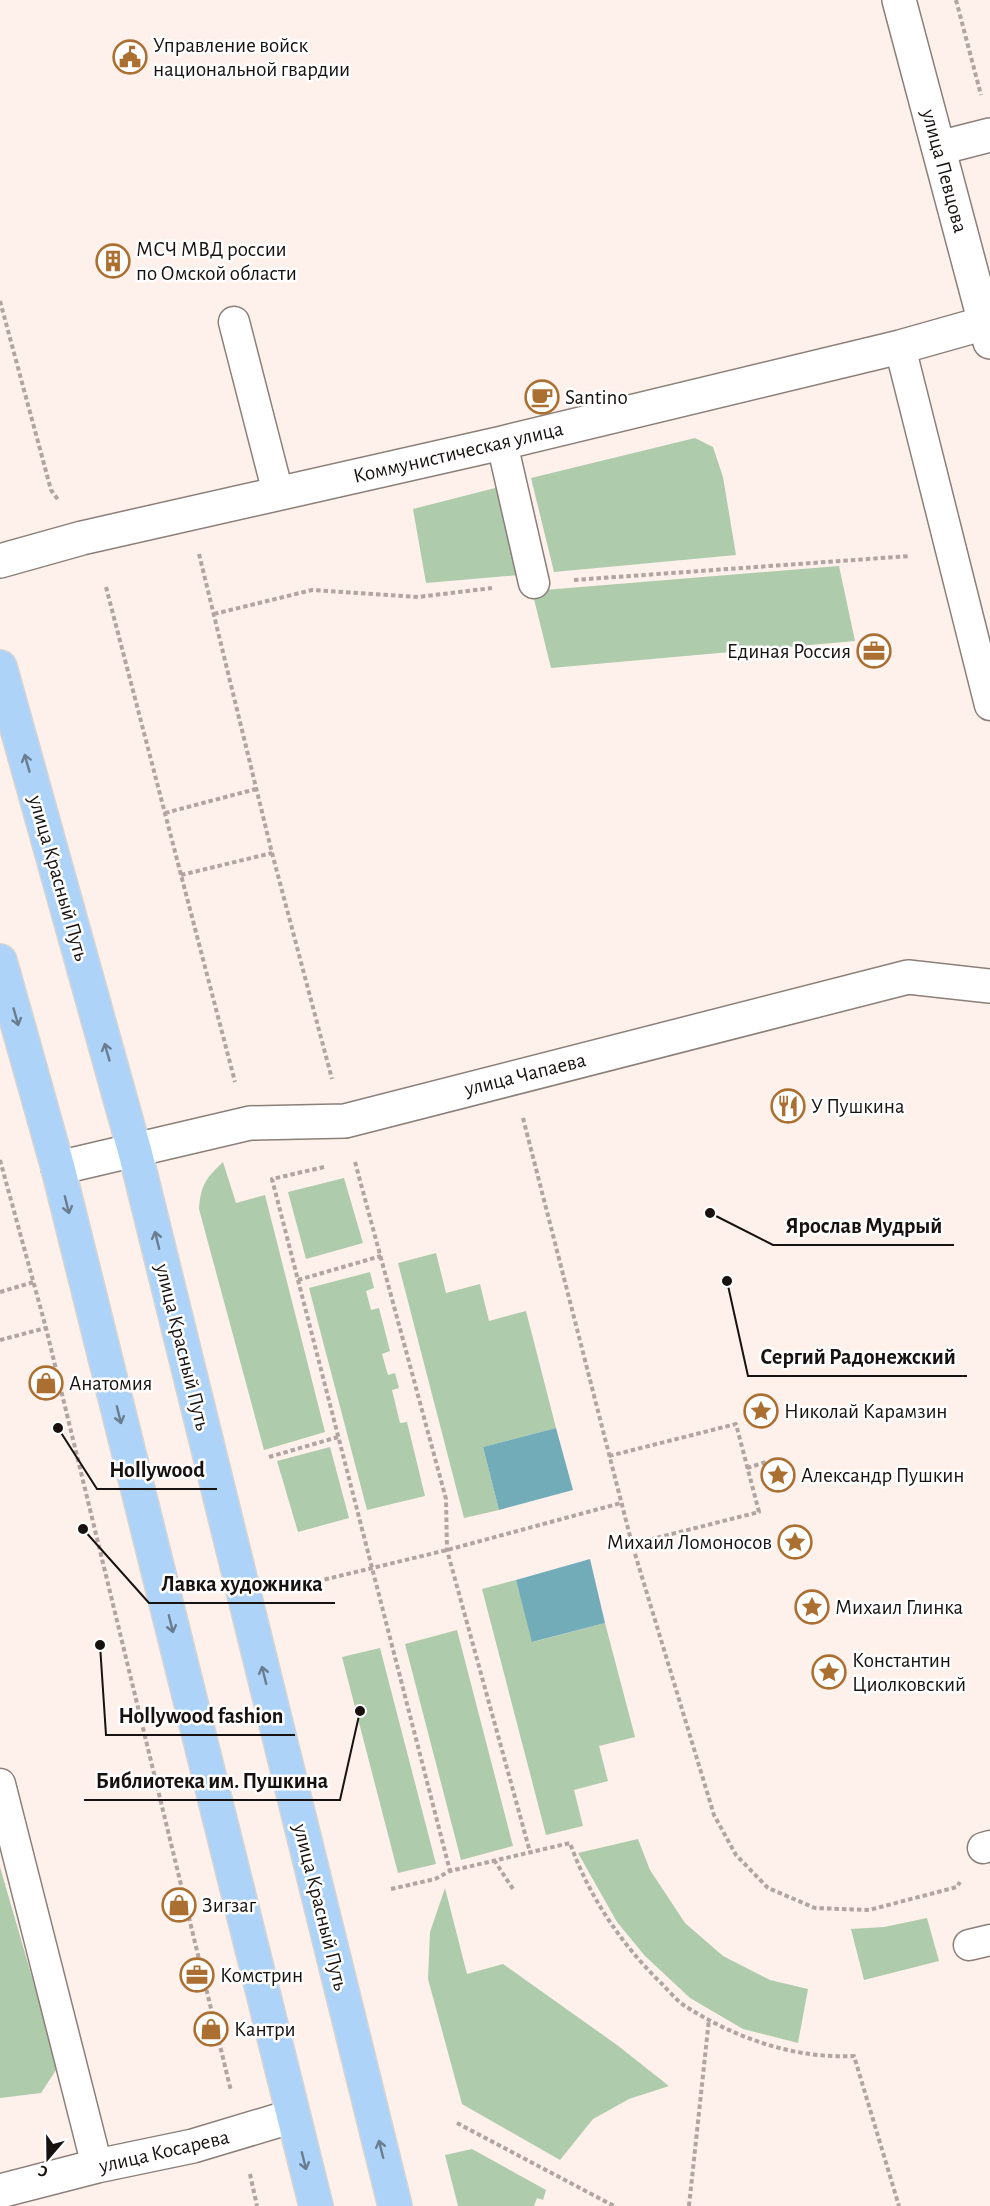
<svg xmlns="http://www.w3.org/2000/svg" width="990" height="2206" font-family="'Alegreya Sans',sans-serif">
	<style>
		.green { fill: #aecbac }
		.water { fill: #72acb9 }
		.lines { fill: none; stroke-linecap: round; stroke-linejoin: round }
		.service-casing { stroke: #8b7f79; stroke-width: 33 }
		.minor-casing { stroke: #8b7f79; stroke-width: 36 }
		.tertiary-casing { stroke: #8b7f79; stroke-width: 36 }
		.primary-casing { stroke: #d5d4d4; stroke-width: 36 }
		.path { stroke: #b0a5a0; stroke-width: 4; stroke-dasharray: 4.5 3; stroke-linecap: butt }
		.service { stroke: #fff; stroke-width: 30 }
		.minor { stroke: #fff; stroke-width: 33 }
		.tertiary { stroke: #fff; stroke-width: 33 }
		.primary { stroke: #add4f8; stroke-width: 33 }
		.oneway { stroke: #6a7d90 }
		.labels { text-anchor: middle; stroke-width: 5; stroke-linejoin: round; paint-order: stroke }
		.poi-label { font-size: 21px; fill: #171210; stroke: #fff; text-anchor: start }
		.street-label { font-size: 21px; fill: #171210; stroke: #fff }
		.leader { fill: none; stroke: #171210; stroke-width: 2 }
		.callout-dot { fill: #171210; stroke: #fff; stroke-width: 2 }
		.callout-label { font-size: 22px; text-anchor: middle; font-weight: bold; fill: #171210; stroke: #fff; stroke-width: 5; stroke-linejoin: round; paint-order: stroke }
	</style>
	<rect width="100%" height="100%" fill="#fef0ea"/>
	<!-- green -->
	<path class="green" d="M695 438 713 447 723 477 736 555 554 572 531 478Z
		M499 487 519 575 426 583 413 509Z
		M839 566 855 641 551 668 532 591Z
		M223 1162 236 1203 265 1195 325 1432 264 1450 199 1209C201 1185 205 1179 223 1162Z
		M344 1178 363 1243 306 1259 288 1192Z
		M436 1253 446 1293 480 1284 489 1321 526 1311 556 1428 483 1447 499 1510 464 1518 398 1263Z
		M370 1272 374 1288 366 1291 371 1310 379 1308 390 1351 382 1354 388 1375 395 1373 399 1388 392 1390 400 1423 407 1422 425 1496 367 1510 309 1288Z
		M330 1447 349 1518 298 1532 277 1461Z
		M516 1580 533 1642 605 1623 635 1737 599 1746 608 1781 574 1790 583 1826 546 1835 482 1589Z
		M457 1630 513 1846 461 1860 405 1644Z
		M380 1648 436 1864 398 1873 342 1657Z
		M638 1839 650 1870 685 1923 723 1956 770 1980 808 1989 798 2043 743 2029 690 1998 645 1956 617 1922 578 1853Z
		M0 1867 58 2067 41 2093 0 2098Z
		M445 1888 467 1974 503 1964 617 2045 669 2086 629 2099 593 2119 560 2160 462 2104 428 1979 430 1932Z
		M927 1918 939 1961 864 1980 851 1929 884 1927Z
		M472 2149 546 2190 543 2200 537 2198 534 2206H458L445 2155Z"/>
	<!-- water -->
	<path class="water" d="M556 1428 573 1490 499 1510 483 1447Z
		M590 1559 605 1623 532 1642 516 1580Z"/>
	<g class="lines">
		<defs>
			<path id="service" d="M234 322 278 493
				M900 347 990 705
				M502 443 534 583
				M0 1784 97 2166
				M983 1848 990 1846
				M969 1945 990 1940"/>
			<path id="minor" d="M939 148 990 135
				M0 561 82 538 502 443 900 347 985 323
				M58 1168 250 1123 345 1121 908 977 990 986
				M0 2191 97 2166 193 2146 293 2116"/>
			<path id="tertiary" d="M899 0 990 342"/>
			<path id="primary" d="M0 667 135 1152 395 2206
				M0 961 58 1168 316 2206"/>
		</defs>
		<!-- service casing -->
		<use href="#service" class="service-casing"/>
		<!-- minor casing -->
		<use href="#minor" class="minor-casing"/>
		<!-- tertiary casing -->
		<use href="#tertiary" class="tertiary-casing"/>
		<!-- primary casing -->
		<use href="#primary" class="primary-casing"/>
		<!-- path -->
		<path class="path" d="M956 0 981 95
			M0 301 51 490 59 501
			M199 554 272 853 332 1079
			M574 580 910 556
			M106 587 235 1082
			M214 614 312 590 418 597 492 588
			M165 813 256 789
			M181 875 272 853
			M523 1118 632 1544 714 1815 736 1855 768 1888 815 1908 869 1910 957 1887 960 1882
			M0 1160 46 1328 231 2091
			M355 1162 446 1499 447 1550 530 1852
			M324 1167 272 1179 450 1871
			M298 1280 381 1256
			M0 1292 34 1282
			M0 1340 46 1328
			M609 1456 736 1424 759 1512 632 1544
			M269 1457 338 1437
			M747 1468 766 1462
			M310 1583 447 1550 621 1503
			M494 1860 513 1889
			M391 1889 435 1879 450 1871 570 1843C589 1897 622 1945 662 1984 669 1991 677 2001 685 2006 735 2038 794 2059 854 2056L899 2206
			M457 2123 614 2206
			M250 2174 257 2206
			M689 2206 709 2019"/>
		<!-- service -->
		<use href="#service" class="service"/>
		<!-- minor -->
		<use href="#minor" class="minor"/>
		<!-- tertiary -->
		<use href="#tertiary" class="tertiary"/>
		<!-- primary -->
		<use href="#primary" class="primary"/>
	</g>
	<!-- one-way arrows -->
	<defs><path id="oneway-shaft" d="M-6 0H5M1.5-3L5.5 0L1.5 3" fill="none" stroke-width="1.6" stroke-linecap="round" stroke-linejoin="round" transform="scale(1.5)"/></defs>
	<g class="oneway">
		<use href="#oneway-shaft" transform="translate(27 763) rotate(-106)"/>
		<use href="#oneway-shaft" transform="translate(16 1017) rotate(74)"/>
		<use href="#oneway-shaft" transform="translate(107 1052) rotate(-106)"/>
		<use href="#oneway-shaft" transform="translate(67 1205) rotate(76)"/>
		<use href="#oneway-shaft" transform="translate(157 1240) rotate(-104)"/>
		<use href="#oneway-shaft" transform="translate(119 1415) rotate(76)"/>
		<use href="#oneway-shaft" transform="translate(171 1624) rotate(76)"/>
		<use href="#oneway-shaft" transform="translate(264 1675) rotate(-104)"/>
		<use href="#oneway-shaft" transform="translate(381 2149) rotate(-104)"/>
		<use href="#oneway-shaft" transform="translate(304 2161) rotate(76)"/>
	</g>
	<!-- icons -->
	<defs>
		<symbol id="civic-ring" viewBox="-11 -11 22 22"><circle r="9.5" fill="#fff" stroke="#ab7031" stroke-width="1.5"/><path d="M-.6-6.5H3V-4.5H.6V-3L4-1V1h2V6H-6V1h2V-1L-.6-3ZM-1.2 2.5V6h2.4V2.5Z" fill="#ab7031"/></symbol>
		<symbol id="building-ring" viewBox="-11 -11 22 22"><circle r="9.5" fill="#fff" stroke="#ab7031" stroke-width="1.5"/><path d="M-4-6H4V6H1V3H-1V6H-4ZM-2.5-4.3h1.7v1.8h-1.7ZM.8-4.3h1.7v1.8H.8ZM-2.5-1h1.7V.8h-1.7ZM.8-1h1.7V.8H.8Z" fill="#ab7031"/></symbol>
		<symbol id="cafe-ring" viewBox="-11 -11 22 22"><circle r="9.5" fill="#fff" stroke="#ab7031" stroke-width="1.5"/><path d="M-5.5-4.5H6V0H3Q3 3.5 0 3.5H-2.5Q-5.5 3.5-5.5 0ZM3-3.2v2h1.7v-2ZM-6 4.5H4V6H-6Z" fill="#ab7031"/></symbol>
		<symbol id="office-ring" viewBox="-11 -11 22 22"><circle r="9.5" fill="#fff" stroke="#ab7031" stroke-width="1.5"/><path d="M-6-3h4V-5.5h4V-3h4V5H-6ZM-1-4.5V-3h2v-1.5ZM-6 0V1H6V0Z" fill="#ab7031"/></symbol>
		<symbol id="restaurant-ring" viewBox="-11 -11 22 22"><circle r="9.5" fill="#fff" stroke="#ab7031" stroke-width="1.5"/><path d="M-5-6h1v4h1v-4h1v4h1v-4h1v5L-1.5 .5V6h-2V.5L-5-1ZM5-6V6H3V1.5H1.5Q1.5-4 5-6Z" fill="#ab7031"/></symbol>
		<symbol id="shop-ring" viewBox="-11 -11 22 22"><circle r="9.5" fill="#fff" stroke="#ab7031" stroke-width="1.5"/><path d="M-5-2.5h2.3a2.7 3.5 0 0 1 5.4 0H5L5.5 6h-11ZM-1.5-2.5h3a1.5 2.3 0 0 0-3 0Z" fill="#ab7031"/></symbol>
		<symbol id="sight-ring" viewBox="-11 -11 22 22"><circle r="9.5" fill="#fff" stroke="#ab7031" stroke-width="1.5"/><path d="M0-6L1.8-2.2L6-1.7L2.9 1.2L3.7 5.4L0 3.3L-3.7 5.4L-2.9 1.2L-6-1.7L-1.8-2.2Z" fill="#ab7031"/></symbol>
	</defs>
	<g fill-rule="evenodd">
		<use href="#civic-ring" x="111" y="38" width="38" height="38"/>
		<use href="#building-ring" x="94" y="242" width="38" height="38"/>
		<use href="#cafe-ring" x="523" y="378" width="38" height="38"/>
		<use href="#office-ring" x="855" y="632" width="38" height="38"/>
		<use href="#restaurant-ring" x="769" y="1087" width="38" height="38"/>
		<use href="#shop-ring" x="27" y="1364" width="38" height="38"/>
		<use href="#sight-ring" x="742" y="1392" width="38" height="38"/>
		<use href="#sight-ring" x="759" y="1456" width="38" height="38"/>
		<use href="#sight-ring" x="776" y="1523" width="38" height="38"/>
		<use href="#sight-ring" x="793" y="1588" width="38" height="38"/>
		<use href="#sight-ring" x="810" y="1653" width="38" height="38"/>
		<use href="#shop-ring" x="160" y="1886" width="38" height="38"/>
		<use href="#office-ring" x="178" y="1956" width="38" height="38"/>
		<use href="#shop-ring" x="192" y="2010" width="38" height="38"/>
	</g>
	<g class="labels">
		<!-- poi labels -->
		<g class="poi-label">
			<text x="153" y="52">Управление войск<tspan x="153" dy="24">национальной гвардии</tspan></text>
			<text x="136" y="256">МСЧ МВД россии<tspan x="136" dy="24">по Омской области</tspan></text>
			<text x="565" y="404">Santino</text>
			<text x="851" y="658" text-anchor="end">Единая Россия</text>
			<text x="811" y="1113">У Пушкина</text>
			<text x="69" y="1390">Анатомия</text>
			<text x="784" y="1418">Николай Карамзин</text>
			<text x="801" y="1482">Александр Пушкин</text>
			<text x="772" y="1549" text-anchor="end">Михаил Ломоносов</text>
			<text x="835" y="1614">Михаил Глинка</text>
			<text x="852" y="1667">Константин<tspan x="852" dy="24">Циолковский</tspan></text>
			<text x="202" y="1912">Зигзаг</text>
			<text x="220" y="1982">Комстрин</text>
			<text x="234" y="2036">Кантри</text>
		</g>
		<!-- street labels -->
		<g class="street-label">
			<text transform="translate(945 171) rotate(75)" y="7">улица Певцова</text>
			<text transform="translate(458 452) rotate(-13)" y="7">Коммунистическая улица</text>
			<text transform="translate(59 878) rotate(74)" y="7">улица Красный Путь</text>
			<text transform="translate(525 1074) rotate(-14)" y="7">улица Чапаева</text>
			<text transform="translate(183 1347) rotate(76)" y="7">улица Красный Путь</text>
			<text transform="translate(321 1907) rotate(76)" y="7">улица Красный Путь</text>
			<text transform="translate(164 2151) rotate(-13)" y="7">улица Косарева</text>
		</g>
	</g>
	<!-- callouts -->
	<path class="leader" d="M710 1213L773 1245H954M727 1281L748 1376H967M58 1428L97 1489H217M83 1529L149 1603H335M100 1645L106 1735H295M360 1711L340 1800H84"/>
	<g class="callout-dot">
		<circle cx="710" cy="1213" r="6"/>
		<circle cx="727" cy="1281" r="6"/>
		<circle cx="58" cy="1428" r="6"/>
		<circle cx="83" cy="1529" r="6"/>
		<circle cx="100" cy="1645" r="6"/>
		<circle cx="360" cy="1711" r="6"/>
	</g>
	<g class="callout-label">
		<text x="864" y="1233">Ярослав Мудрый</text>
		<text x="858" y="1364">Сергий Радонежский</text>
		<text x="157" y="1477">Hollywood</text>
		<text x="242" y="1591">Лавка художника</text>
		<text x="201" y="1723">Hollywood fashion</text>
		<text x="212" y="1788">Библиотека им. Пушкина</text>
	</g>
	<!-- north arrow -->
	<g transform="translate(48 2158) rotate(200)" stroke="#ffffff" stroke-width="4.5" paint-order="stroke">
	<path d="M0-4.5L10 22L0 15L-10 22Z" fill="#171210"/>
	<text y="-9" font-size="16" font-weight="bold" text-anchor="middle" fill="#171210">С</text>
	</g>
</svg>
